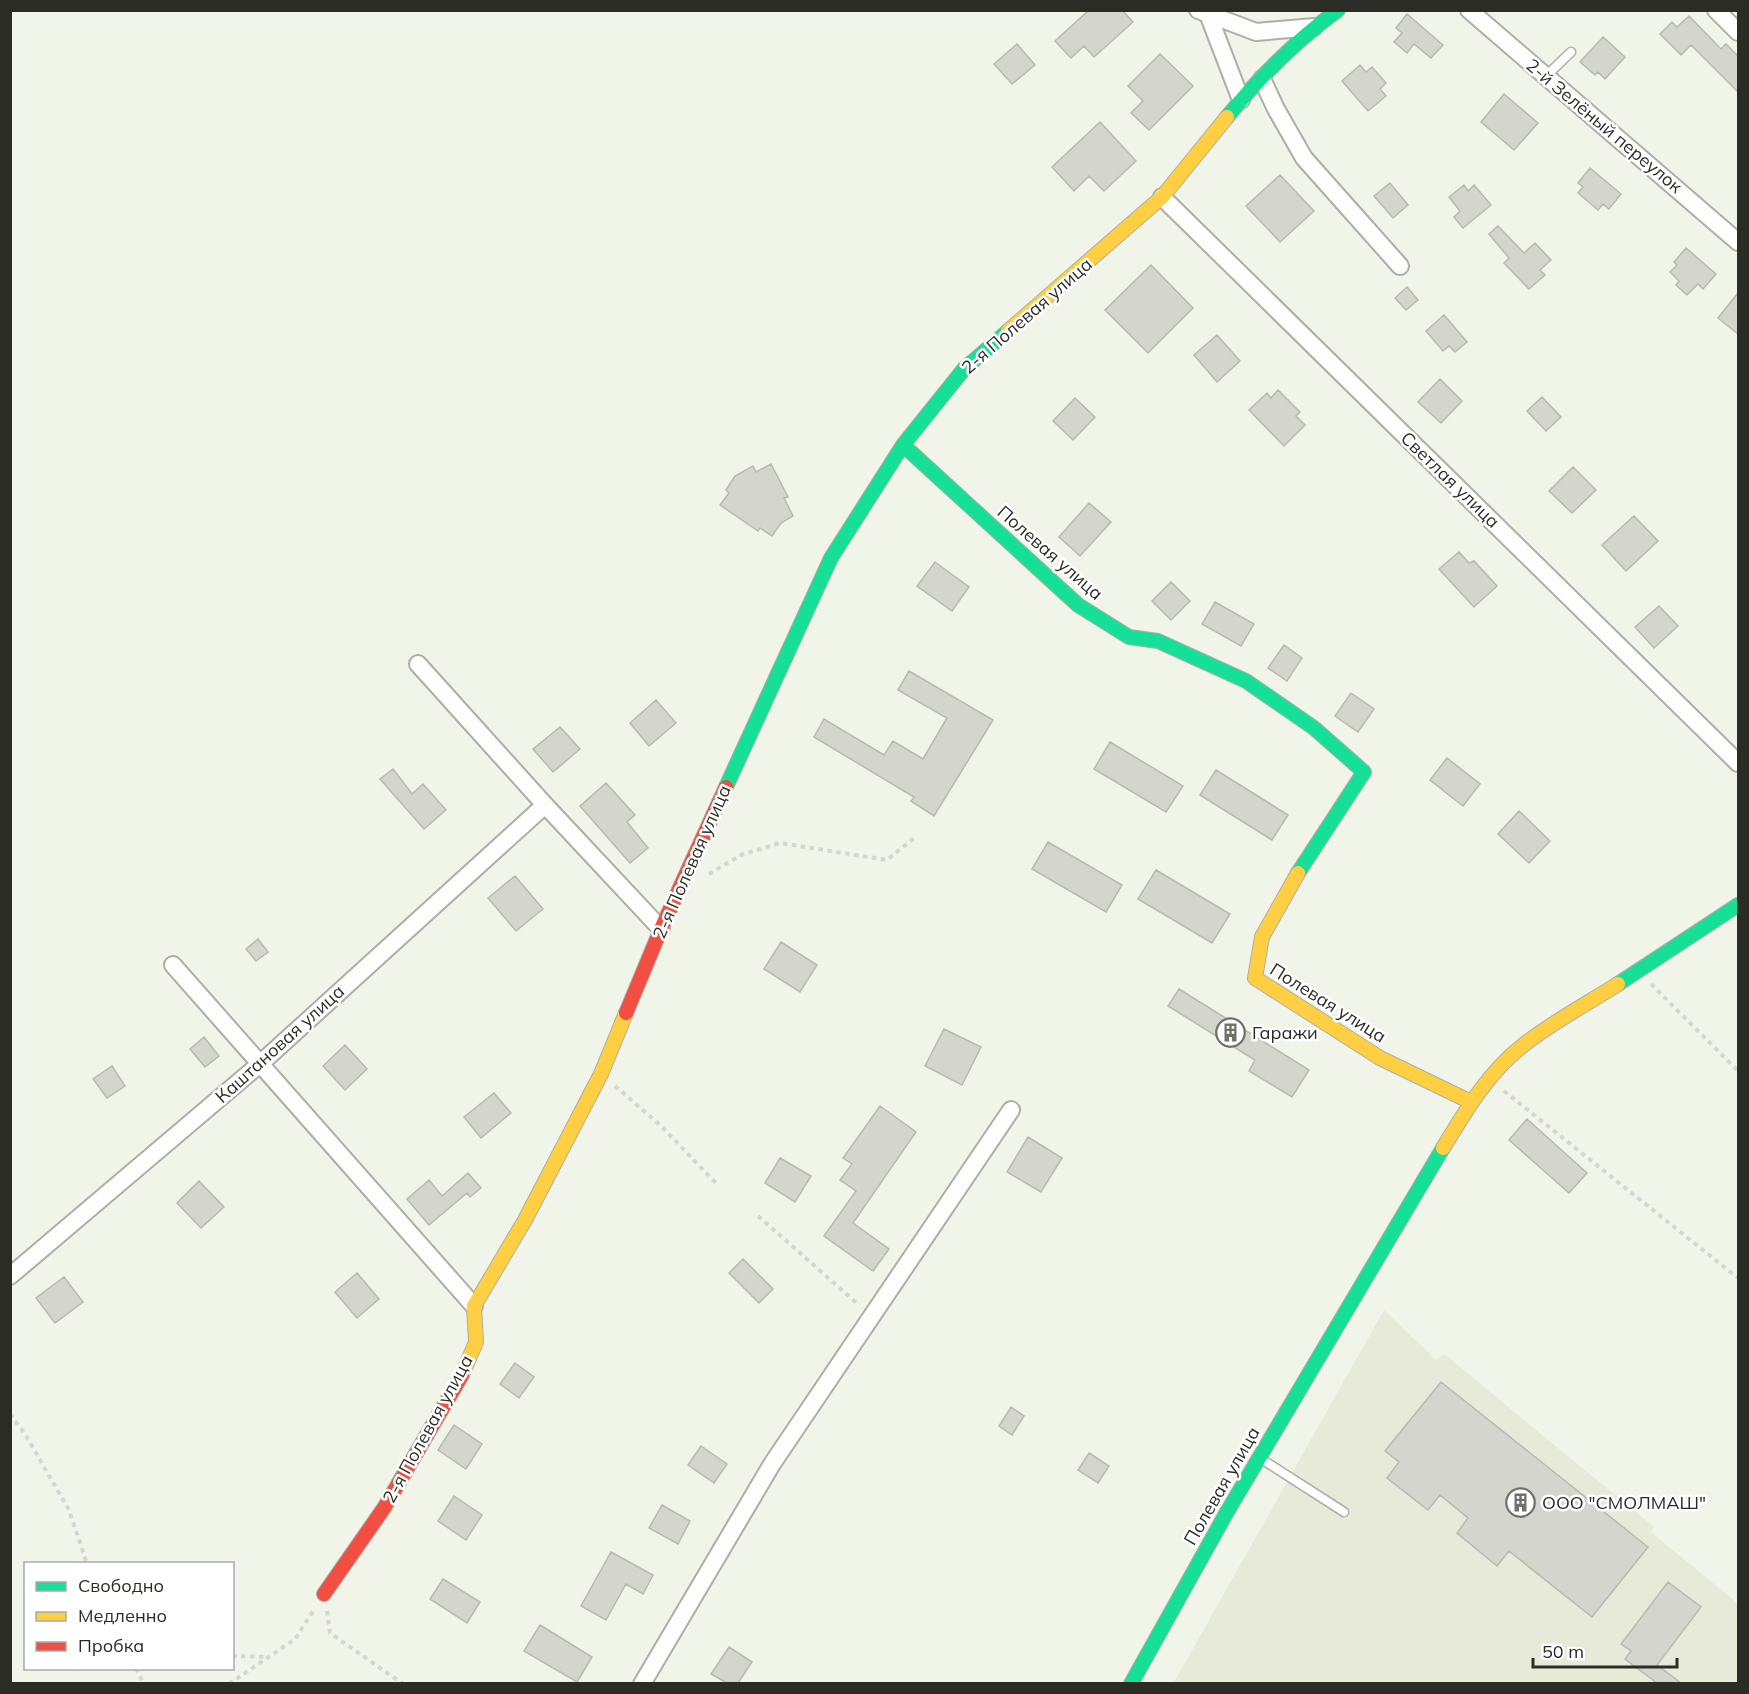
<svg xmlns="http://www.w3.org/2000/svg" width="1749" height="1694" font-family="Mulish,sans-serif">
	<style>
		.built { fill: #e7ead8 }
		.building { fill: #d4d6ce; stroke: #b8b9b1; stroke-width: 1.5 }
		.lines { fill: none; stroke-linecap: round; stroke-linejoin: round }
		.lane-casing { stroke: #adafa7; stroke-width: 11 }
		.street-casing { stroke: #adafa7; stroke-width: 20 }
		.fast-casing { stroke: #adafa7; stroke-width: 16 }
		.slow-casing { stroke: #adafa7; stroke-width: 16 }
		.jam-casing { stroke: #adafa7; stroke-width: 16 }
		.path { stroke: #d5d5d3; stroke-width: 4; stroke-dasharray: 4.5 4.5; stroke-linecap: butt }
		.lane { stroke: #fdfdfc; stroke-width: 8 }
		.street { stroke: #fdfdfc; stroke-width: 16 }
		.fast { stroke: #16e098; stroke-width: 14 }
		.slow { stroke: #ffcf43; stroke-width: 14 }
		.jam { stroke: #f24e42; stroke-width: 14 }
		.labels { text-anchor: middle; stroke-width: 5; stroke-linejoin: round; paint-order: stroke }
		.street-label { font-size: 18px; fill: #2b2c25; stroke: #fff }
		.poi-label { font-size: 18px; fill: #2b2c25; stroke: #fff; text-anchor: start }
	</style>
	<rect width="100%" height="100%" fill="#f1f4e9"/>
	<!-- built -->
	<path class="built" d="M1384 1310 1436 1360 1444 1354 1654 1527 1651 1532 1738 1604V1683L1173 1684Z"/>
	<!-- building -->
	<path class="building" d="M1089 10H1122L1133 22 1094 57 1084 46 1071 58 1055 41Z
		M1407 14 1443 45 1431 58 1414 44 1407 53 1394 42 1402 33 1396 28Z
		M1689 16 1721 49 1726 44 1738 56V92L1691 45 1681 55 1660 34 1672 22 1677 27Z
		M1603 37 1625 57 1605 79 1598 72 1595 75 1580 62Z
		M1017 44 1035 65 1012 84 994 64Z
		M1160 54 1193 86 1149 130 1131 113 1143 101 1128 86Z
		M1360 65 1366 72 1372 67 1386 83 1380 89 1386 96 1368 111 1342 81Z
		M1504 94 1538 123 1514 150 1481 122Z
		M1100 122 1136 161 1104 191 1089 176 1074 191 1052 167Z
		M1590 168 1621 194 1609 209 1603 204 1598 210 1578 193 1583 187 1578 183Z
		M1280 175 1314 211 1280 242 1246 206Z
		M1390 183 1408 205 1393 218 1374 196Z
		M1464 185 1468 191 1474 185 1491 205 1463 228 1454 217 1460 211 1449 197Z
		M1498 226 1524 253 1535 243 1551 260 1540 270 1545 275 1529 289 1504 263 1509 258 1489 234Z
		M1686 248 1716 274 1703 289 1698 284 1687 295 1676 285 1679 281 1670 272 1677 265 1674 262Z
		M1151 265 1193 308 1148 353 1105 310Z
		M1407 287 1418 300 1406 310 1395 298Z
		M1738 293V334L1718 318Z
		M1444 315 1467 342 1455 352 1449 346 1443 351 1426 331Z
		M1217 335 1240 361 1217 382 1194 355Z
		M1440 379 1462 401 1441 423 1418 402Z
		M1278 390 1300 412 1296 416 1305 425 1284 446 1249 410 1267 393 1271 398Z
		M1542 397 1561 417 1546 431 1527 411Z
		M1075 398 1095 417 1073 440 1053 421Z
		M771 464 788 497 784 498 793 516 781 523 772 536 760 528 758 531 720 505 729 493 726 490 735 476 753 466 756 472Z
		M1573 467 1596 490 1572 513 1549 491Z
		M1089 503 1111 522 1080 556 1059 537Z
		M1634 516 1658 541 1626 571 1602 545Z
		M1459 552 1469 563 1474 561 1497 586 1474 607 1439 569Z
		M935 562 969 587 952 611 917 586Z
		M1171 582 1190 601 1171 620 1152 601Z
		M1215 602 1254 624 1241 646 1202 624Z
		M1659 606 1678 626 1654 648 1635 627Z
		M1284 645 1302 658 1287 681 1268 668Z
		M909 671 993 720 934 816 911 801 914 797 814 737 824 719 884 755 893 741 923 759 947 718 898 690Z
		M1351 693 1374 709 1358 732 1335 716Z
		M656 700 676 723 649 746 630 723Z
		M560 727 580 749 553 772 533 749Z
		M1110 742 1183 786 1166 812 1094 769Z
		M1447 758 1480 784 1463 806 1430 780Z
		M393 769 412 794 423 784 446 810 424 829 380 779Z
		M1216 770 1288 815 1272 840 1200 795Z
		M606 783 635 815 627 822 648 848 630 863 580 806Z
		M1519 811 1550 841 1529 863 1498 834Z
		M1048 842 1122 885 1106 912 1032 869Z
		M1156 870 1230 914 1212 943 1138 899Z
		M515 876 543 909 516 931 488 898Z
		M258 939 268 952 256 961 246 949Z
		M781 942 817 965 800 992 764 969Z
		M1179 989 1309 1070 1292 1097 1249 1071 1255 1060 1168 1006Z
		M944 1029 981 1047 962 1085 925 1066Z
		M204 1037 219 1056 205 1067 190 1049Z
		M345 1045 367 1069 345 1090 323 1066Z
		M112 1066 125 1086 107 1098 93 1079Z
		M494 1093 511 1113 481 1138 464 1117Z
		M880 1106 916 1132 853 1223 889 1249 873 1271 824 1236 856 1191 840 1180 852 1164 843 1158Z
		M1527 1119 1587 1173 1569 1193 1509 1140Z
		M1028 1137 1062 1158 1041 1192 1007 1172Z
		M780 1158 811 1176 795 1202 765 1183Z
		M468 1173 481 1188 470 1197 467 1193 429 1225 407 1199 429 1180 442 1196Z
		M199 1181 224 1207 201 1228 177 1203Z
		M743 1259 773 1289 759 1303 729 1273Z
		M357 1273 379 1299 357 1318 335 1292Z
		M64 1277 83 1302 55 1323 36 1298Z
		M515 1363 534 1377 519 1398 500 1384Z
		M1441 1382 1648 1547 1592 1617 1509 1551 1497 1566 1457 1533 1468 1518 1440 1495 1428 1510 1387 1478 1399 1462 1385 1451Z
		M1011 1407 1024 1416 1012 1435 999 1426Z
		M454 1425 482 1444 466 1469 438 1450Z
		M701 1446 727 1464 714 1483 688 1465Z
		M1089 1453 1109 1466 1098 1483 1078 1470Z
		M454 1496 482 1515 466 1540 438 1521Z
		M662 1505 690 1521 678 1544 649 1528Z
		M611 1552 653 1575 643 1594 626 1584 606 1620 581 1606Z
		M443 1579 480 1602 467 1623 430 1599Z
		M1668 1582 1701 1607 1657 1665 1681 1683H1657L1625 1659 1631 1651 1621 1644Z
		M540 1625 592 1657 577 1682 524 1651Z
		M729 1647 752 1662 738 1683H727L711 1674Z"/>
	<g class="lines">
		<defs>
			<path id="lane" d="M1546 76 1571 52
				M1260 1458 1344 1512"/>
			<path id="street" d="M1198 10 1256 32 1314 27
				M1469 10 1738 242
				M1716 10 1738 32
				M1208 14 1241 100
				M1262 79 1276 109 1304 158 1400 266
				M1162 197 1738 763
				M418 664 545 805 661 929
				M173 965 474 1306
				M10 1276 261 1063 545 805
				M642 1684 772 1464 1011 1110"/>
			<path id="fast" d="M1227 117C1258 79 1298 39 1338 10
				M903 445 1078 605 1129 637 1158 641 1246 681 1314 728 1364 772 1298 873
				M726 787 831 558 903 445 964 369 1008 331
				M1618 984 1738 905
				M1131 1684 1227 1512 1443 1148"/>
			<path id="slow" d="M1008 331 1162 197 1227 117
				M1298 873 1262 937 1255 978 1380 1058 1471 1102
				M1443 1148C1465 1112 1487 1074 1521 1047 1549 1024 1587 1004 1618 984
				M462 1375 476 1342 474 1306 525 1220 601 1074 626 1013"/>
			<path id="jam" d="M626 1013 661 929 726 787
				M324 1594 384 1508 462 1375"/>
		</defs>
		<!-- lane casing -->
		<use href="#lane" class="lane-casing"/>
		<!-- street casing -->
		<use href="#street" class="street-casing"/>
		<!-- fast casing -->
		<use href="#fast" class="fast-casing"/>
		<!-- slow casing -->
		<use href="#slow" class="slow-casing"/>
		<!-- jam casing -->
		<use href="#jam" class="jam-casing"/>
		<!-- path -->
		<path class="path" d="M709 874 741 855 780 843 887 860 914 838
			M1651 984 1738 1071
			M615 1086 659 1124 716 1183
			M1504 1091 1738 1278
			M758 1216 859 1305
			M10 1414 25 1434 69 1510 87 1564
			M327 1611 330 1633 403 1684
			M232 1656 269 1657
			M136 1668 144 1684
			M229 1684 295 1639 314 1610"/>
		<!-- lane -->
		<use href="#lane" class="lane"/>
		<!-- street -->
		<use href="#street" class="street"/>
		<!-- fast -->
		<use href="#fast" class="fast"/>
		<!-- slow -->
		<use href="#slow" class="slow"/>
		<!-- jam -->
		<use href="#jam" class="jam"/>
	</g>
	<!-- icons -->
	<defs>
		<symbol id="building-ring" viewBox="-11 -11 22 22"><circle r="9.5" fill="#fff" stroke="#70726a" stroke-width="1.5"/><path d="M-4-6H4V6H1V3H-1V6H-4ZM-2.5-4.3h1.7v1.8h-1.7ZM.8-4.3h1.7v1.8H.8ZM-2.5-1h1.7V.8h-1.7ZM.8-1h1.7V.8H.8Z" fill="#70726a"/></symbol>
	</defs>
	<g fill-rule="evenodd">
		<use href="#building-ring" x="1214" y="1016" width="33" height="33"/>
		<use href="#building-ring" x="1504" y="1486" width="33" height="33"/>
	</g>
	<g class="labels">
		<!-- street labels -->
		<g class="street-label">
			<text transform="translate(1604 126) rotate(40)" y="6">2-й Зелёный переулок</text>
			<text transform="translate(1027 316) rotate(-41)" y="6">2-я Полевая улица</text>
			<text transform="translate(1450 480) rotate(44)" y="6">Светлая улица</text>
			<text transform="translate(1050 553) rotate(41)" y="6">Полевая улица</text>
			<text transform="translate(692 862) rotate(-66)" y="6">2-я Полевая улица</text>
			<text transform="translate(1328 1003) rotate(32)" y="6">Полевая улица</text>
			<text transform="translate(280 1044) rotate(-42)" y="6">Каштановая улица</text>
			<text transform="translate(428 1429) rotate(-61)" y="6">2-я Полевая улица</text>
			<text transform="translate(1222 1486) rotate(-60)" y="6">Полевая улица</text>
		</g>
		<!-- poi labels -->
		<g class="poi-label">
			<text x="1252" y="1039">Гаражи</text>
			<text x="1542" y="1509">ООО "СМОЛМАШ"</text>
		</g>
	</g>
	<!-- border -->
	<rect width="1749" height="1694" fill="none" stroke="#2b2c25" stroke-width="24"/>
	<!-- legend -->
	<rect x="24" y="1562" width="210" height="108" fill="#ffffff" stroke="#aaaba8" stroke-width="1.5"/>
	<rect x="36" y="1582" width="30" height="9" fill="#16e098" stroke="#aaaba8" stroke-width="1.5"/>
	<text x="78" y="1592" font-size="18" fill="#2b2c25">Свободно</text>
	<rect x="36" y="1612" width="30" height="9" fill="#ffcf43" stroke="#aaaba8" stroke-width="1.5"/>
	<text x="78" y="1622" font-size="18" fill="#2b2c25">Медленно</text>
	<rect x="36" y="1642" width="30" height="9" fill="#f24e42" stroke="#aaaba8" stroke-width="1.5"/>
	<text x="78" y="1652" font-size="18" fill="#2b2c25">Пробка</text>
	<!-- scale -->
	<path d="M1533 1658v9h144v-9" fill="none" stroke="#2b2c25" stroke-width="3"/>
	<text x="1542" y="1658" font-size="18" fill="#2b2c25" stroke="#ffffff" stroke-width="4.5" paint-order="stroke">50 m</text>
</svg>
